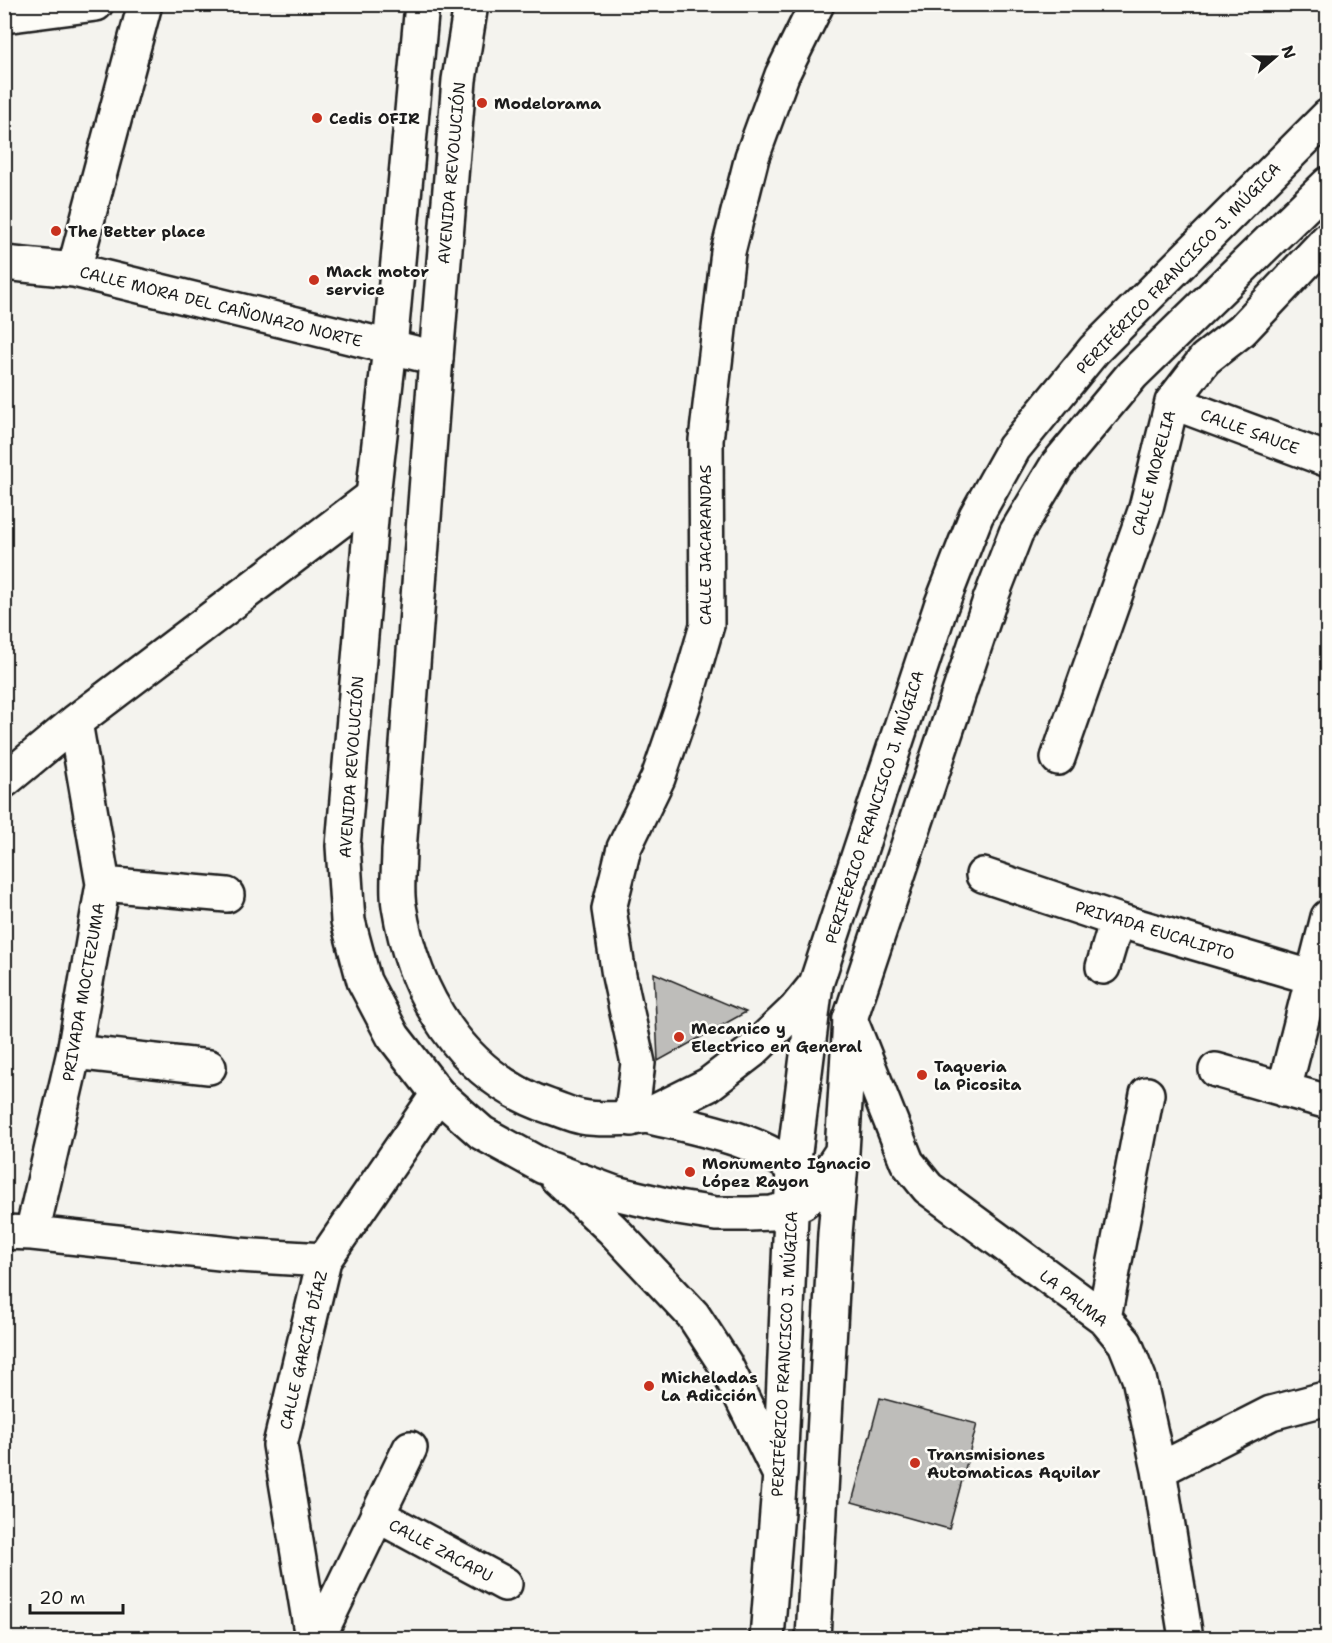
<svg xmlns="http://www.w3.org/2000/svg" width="1332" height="1643" font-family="'Shantell Sans',sans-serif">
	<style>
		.building { fill: #bebdba; stroke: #1c1c1c; stroke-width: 1.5 }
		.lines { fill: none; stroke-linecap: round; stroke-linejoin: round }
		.minor-casing { stroke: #1c1c1c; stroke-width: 38 }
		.major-casing { stroke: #1c1c1c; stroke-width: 38 }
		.minor { stroke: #fdfcf7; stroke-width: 33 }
		.major { stroke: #fdfcf7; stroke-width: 33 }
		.poi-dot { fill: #c8321e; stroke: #fdfcf7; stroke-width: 2 }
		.labels { text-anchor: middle; stroke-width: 5; stroke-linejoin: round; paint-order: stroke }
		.poi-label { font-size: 16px; font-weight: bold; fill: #1c1c1c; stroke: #fdfcf7; text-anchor: start }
		.street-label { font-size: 16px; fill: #1c1c1c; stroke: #fdfcf7 }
	</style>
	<rect width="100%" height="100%" fill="#f4f3ee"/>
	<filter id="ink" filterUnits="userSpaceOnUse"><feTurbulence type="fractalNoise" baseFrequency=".0167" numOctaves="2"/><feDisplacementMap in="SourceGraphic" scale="12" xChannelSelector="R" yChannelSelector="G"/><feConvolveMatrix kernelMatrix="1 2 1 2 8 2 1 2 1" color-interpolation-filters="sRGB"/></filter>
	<g filter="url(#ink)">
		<!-- building -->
		<path class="building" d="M654 973 746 1012 658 1061Z
			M880 1398 977 1424 949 1529 852 1502Z"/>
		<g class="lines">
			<defs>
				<path id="minor" d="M4 16 96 4
					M4 263 74 270 436 358
					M74 270 145 4
					M1172 402 1328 460
					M1058 758 1146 508 1172 402 1205 359 1242 330 1328 239
					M4 781 75 722 373 496
					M983 875 1117 920 1328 982
					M103 884 227 895
					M1103 967 1117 920
					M850 1019 907 1162 928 1188 1104 1318 1125 1343 1139 1378 1159 1470 1186 1638
					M74 1052 209 1067
					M1216 1070 1328 1102
					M1284 1090 1328 917
					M631 1119 638 1063 619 976 609 909 624 848 658 778 687 694 707 625 706 440 728 252 752 157 782 75 817 4
					M4 1232 32 1233 239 1255 324 1260
					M32 1233 74 1052 103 884 75 722
					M1104 1318 1147 1094
					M1159 1470 1271 1413 1328 1398
					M377 1515 505 1584
					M312 1638 280 1445 324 1260 438 1094
					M318 1638 410 1448"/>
				<path id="major" d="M422 4 390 347 373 496 343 846 348 921 364 981 393 1036 438 1094 482 1133 544 1167 558 1172 615 1193 678 1208 716 1214H749L771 1213 790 1208 803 1202 815 1192 841 1153
					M471 4 459 80 436 358 399 851C399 869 396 888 399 906 413 994 462 1078 551 1107 561 1110 571 1115 582 1117 598 1120 629 1119 646 1116 695 1128 774 1140 807 1182
					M646 1116 708 1085 751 1052 795 1010 816 984
					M557 1178 612 1229 693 1315 725 1364 778 1471
					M767 1638 780 1474 793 1168 816 984 941 606 976 516 1014 448 1094 350 1328 116
					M813 1638 835 1234 842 1152 850 1019 990 600 1016 533 1057 465 1132 375 1328 184"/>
			</defs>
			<!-- minor casing -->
			<use href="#minor" class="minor-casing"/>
			<!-- major casing -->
			<use href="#major" class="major-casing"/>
			<!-- minor -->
			<use href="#minor" class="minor"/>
			<!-- major -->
			<use href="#major" class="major"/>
		</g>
	</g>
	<!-- markers -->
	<g class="poi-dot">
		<circle cx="482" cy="103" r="6"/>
		<circle cx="317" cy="118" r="6"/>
		<circle cx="56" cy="231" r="6"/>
		<circle cx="314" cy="280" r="6"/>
		<circle cx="679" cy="1037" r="6"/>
		<circle cx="922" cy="1075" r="6"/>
		<circle cx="690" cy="1172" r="6"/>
		<circle cx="649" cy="1386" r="6"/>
		<circle cx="915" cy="1463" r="6"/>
	</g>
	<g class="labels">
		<!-- poi labels -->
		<g class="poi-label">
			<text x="494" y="109">Modelorama</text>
			<text x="329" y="124">Cedis OFIR</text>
			<text x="68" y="237">The Better place</text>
			<text x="326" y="277">Mack motor<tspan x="326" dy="18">service</tspan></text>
			<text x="691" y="1034">Mecanico y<tspan x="691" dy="18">Electrico en General</tspan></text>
			<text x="934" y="1072">Taqueria<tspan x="934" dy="18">la Picosita</tspan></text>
			<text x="702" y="1169">Monumento Ignacio<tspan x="702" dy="18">López Rayon</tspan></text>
			<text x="661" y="1383">Micheladas<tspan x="661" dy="18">La Adicción</tspan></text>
			<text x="927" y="1460">Transmisiones<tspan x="927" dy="18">Automaticas Aquilar</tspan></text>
		</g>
		<!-- street labels -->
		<g class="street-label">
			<text transform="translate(451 173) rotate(-85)" y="6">AVENIDA REVOLUCIÓN</text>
			<text transform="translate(1178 268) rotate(-46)" y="6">PERIFÉRICO FRANCISCO J. MÚGICA</text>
			<text transform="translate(221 306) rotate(14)" y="6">CALLE MORA DEL CAÑONAZO NORTE</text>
			<text transform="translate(1250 431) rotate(20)" y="6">CALLE SAUCE</text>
			<text transform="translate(1153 473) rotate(-75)" y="6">CALLE MORELIA</text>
			<text transform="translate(705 545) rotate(-90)" y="6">CALLE JACARANDAS</text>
			<text transform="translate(351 767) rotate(-86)" y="6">AVENIDA REVOLUCIÓN</text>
			<text transform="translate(874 807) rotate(-72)" y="6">PERIFÉRICO FRANCISCO J. MÚGICA</text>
			<text transform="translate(1155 930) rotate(17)" y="6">PRIVADA EUCALIPTO</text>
			<text transform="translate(83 992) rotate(-80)" y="6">PRIVADA MOCTEZUMA</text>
			<text transform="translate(1074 1298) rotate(38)" y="6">LA PALMA</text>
			<text transform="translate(303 1350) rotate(-77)" y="6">CALLE GARCÍA DÍAZ</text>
			<text transform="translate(784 1354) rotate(-87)" y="6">PERIFÉRICO FRANCISCO J. MÚGICA</text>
			<text transform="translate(441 1550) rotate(28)" y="6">CALLE ZACAPU</text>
		</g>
	</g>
	<!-- margin -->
	<rect width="1332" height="1643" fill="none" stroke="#fdfcf7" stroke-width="24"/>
	<rect x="12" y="12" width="1308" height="1619" fill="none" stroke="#1c1c1c" stroke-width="2" filter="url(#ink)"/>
	<!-- north arrow -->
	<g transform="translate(1275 57) rotate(70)" stroke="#fdfcf7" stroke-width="4.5" paint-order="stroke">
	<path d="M0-4.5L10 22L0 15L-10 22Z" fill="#1c1c1c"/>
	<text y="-9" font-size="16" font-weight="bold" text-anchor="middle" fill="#1c1c1c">N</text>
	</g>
	<!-- scale -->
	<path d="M30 1604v9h93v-9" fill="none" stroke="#1c1c1c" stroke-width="3"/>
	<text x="39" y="1604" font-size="18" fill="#1c1c1c" stroke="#fdfcf7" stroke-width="4.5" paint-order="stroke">20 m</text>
</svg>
